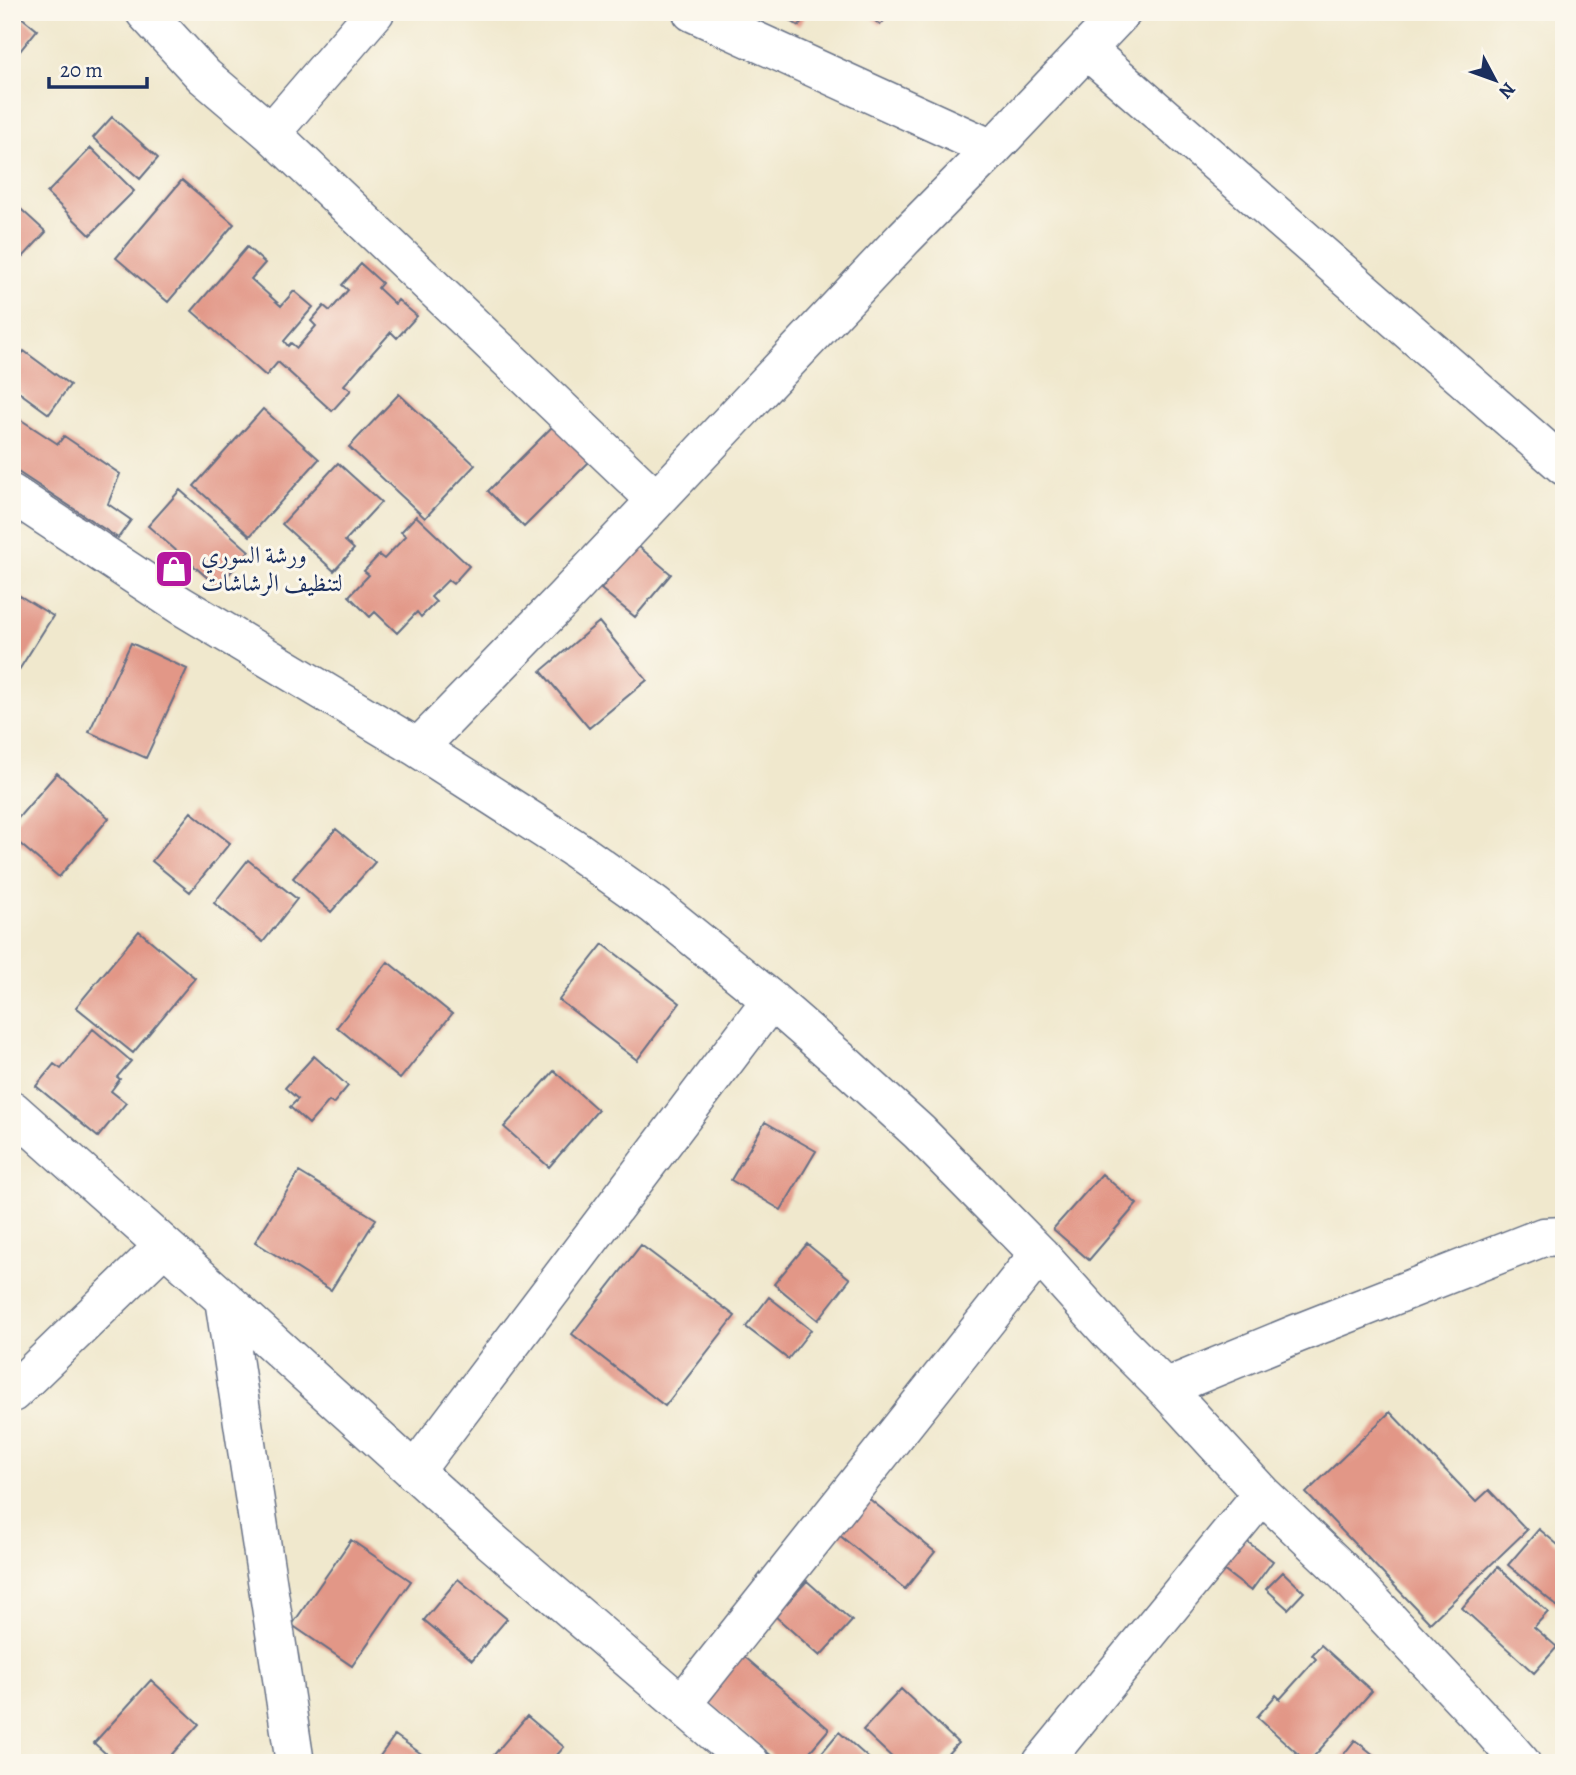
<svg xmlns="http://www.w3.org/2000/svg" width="1576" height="1775" font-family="Alegreya,Amiri,serif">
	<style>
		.building { fill: #e29787 }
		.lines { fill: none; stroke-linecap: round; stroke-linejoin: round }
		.minor-casing { stroke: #667085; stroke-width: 41 }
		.minor { stroke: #fff; stroke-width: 38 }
		.labels { text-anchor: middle; stroke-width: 6; stroke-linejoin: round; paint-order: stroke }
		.poi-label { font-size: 24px; fill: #1b2f5e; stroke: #fbf7ec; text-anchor: start }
	</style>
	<rect width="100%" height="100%" fill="#fbf7ec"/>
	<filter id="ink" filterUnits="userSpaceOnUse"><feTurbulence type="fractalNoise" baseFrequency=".0143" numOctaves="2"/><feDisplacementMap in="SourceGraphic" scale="14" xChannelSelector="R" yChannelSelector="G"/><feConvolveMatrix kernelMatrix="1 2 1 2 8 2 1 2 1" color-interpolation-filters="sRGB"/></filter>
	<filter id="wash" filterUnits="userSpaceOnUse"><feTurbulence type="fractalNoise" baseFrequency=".00686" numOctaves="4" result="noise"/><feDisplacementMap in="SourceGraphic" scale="28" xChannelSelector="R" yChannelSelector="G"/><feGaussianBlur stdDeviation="1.57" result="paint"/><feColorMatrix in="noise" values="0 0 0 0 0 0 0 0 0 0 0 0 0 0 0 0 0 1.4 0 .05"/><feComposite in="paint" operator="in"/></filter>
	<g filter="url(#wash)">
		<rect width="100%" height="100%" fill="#f0e8cd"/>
		<g id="blocks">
			<!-- building -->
			<path class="building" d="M12 12H15L37 30 12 61Z
				M776 12H807L799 26Z
				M865 12H892L880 25Z
				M112 117 158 158 140 179 93 138Z
				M91 148 134 191 90 235 47 193Z
				M182 180 234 224 168 302 116 258Z
				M12 201 46 232 12 269Z
				M247 247 265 263 251 279 281 306 294 291 313 307 284 341 288 346 291 343 297 348 316 326 311 321 324 306 330 311 348 290 342 285 361 264 382 283 378 288 395 304 398 300 417 316 397 338 391 332 344 385 351 390 332 411 278 362 266 376 192 311Z
				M24 351 70 385 49 414 12 387V368Z
				M399 394 475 465 425 518 349 447Z
				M263 409 319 459 250 536 194 486Z
				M12 414 58 444 64 436 120 474 108 504 131 520 118 538 12 468Z
				M557 422 593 458 524 527 488 491Z
				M338 463 381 502 345 541 354 549 334 571 282 524Z
				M180 490 249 551 218 587 148 526Z
				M416 516 469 566 453 584 448 580 431 597 436 602 421 617 417 612 397 633 375 612 370 617 349 596 369 575 364 571 379 555 384 559 406 536 401 532Z
				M637 545 671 574 635 617 601 589Z
				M12 591 53 616 12 681Z
				M599 622 647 680 589 728 541 671Z
				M131 643 187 669 146 758 89 732Z
				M57 773 109 818 59 877 12 837V825Z
				M191 812 230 843 190 892 152 861Z
				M336 829 375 862 331 912 293 878Z
				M248 860 297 899 263 942 214 903Z
				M139 931 195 978 133 1053 76 1007Z
				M603 944 680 1003 637 1060 559 1000Z
				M388 962 452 1014 400 1079 337 1027Z
				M93 1029 131 1061 117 1077 120 1079 111 1091 126 1103 98 1137 36 1086 54 1064 61 1069Z
				M314 1056 348 1086 333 1104 329 1101 309 1124 290 1107 298 1099 285 1088Z
				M554 1071 598 1110 549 1167 504 1127Z
				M765 1122 816 1151 781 1210 731 1180Z
				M299 1172 376 1219 331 1290 255 1242Z
				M1102 1174 1137 1204 1089 1260 1053 1229Z
				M807 1244 850 1279 818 1320 774 1284Z
				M641 1245 735 1316 665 1406 572 1334Z
				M769 1297 811 1330 788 1359 746 1327Z
				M1390 1412 1476 1502 1489 1490 1527 1530 1430 1623 1306 1493Z
				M867 1497 935 1552 905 1589 838 1534Z
				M1539 1529 1564 1550V1612L1508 1565Z
				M1241 1537 1273 1561 1251 1591 1218 1566Z
				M351 1540 411 1581 352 1666 292 1625Z
				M1498 1567 1548 1612 1534 1627 1557 1647 1534 1673 1462 1608Z
				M1283 1572 1304 1592 1288 1609 1266 1589Z
				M458 1579 507 1619 472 1660 424 1620Z
				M807 1581 852 1621 820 1656 775 1616Z
				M1321 1645 1372 1691 1308 1763 1257 1717 1276 1695 1280 1699 1316 1659 1312 1655Z
				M739 1652 829 1729 800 1763H780L701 1696Z
				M151 1680 199 1724 164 1763H116L94 1743Z
				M901 1689 958 1743 939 1763H898L863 1730Z
				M527 1716 564 1747 550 1763H487Z
				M839 1732 874 1763H813Z
				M395 1735 434 1763H375Z
				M1355 1740 1384 1763H1337Z"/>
		</g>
	</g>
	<g filter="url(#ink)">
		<use href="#blocks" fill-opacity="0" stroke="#667085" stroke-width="2"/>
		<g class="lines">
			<defs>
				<path id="minor" d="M145 12 204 76 271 133 656 500
					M692 12 992 149
					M1087 50 1564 466
					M271 133 375 12
					M12 494 180 605 418 748 572 847 654 905 771 1000 840 1060 919 1132 980 1194 1039 1254 1111 1334 1165 1388 1262 1494 1346 1574 1495 1733 1521 1763
					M418 748 564 598 904 238 992 149 1122 12
					M12 1110 224 1299 490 1540 750 1763
					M224 1299 295 1763
					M1165 1388 1296 1334 1543 1237 1564 1236
					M12 1393 164 1246
					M414 1472 771 1000
					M682 1704 1039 1254
					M1042 1763 1262 1494"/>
			</defs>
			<!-- minor casing -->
			<use href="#minor" class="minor-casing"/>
			<!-- minor -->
			<use href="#minor" class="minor"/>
		</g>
	</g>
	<!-- icons -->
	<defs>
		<symbol id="shop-square" viewBox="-11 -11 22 22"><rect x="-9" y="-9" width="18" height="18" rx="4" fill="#b5179e" stroke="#fbf7ec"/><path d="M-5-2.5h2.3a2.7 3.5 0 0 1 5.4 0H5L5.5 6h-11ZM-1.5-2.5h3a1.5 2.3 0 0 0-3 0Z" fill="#fff"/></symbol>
	</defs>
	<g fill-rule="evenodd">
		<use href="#shop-square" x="152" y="547" width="44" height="44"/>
	</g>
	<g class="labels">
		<!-- poi labels -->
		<g class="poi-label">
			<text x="201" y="563">ورشة السوري<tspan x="201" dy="28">لتنظيف الرشاشات</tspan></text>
		</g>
	</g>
	<!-- margin -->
	<rect width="1576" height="1775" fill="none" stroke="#fbf7ec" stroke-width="42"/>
	<!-- north arrow -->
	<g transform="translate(1495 80) rotate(131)" stroke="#fbf7ec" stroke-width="5" paint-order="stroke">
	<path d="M0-5L12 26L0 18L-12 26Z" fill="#1b2f5e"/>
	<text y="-10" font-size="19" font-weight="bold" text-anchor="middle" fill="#1b2f5e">N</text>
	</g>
	<!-- scale -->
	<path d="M49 77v10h98v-10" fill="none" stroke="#1b2f5e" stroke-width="3.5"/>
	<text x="60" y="77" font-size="21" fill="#1b2f5e" stroke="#fbf7ec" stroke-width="5" paint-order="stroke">20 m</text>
</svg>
